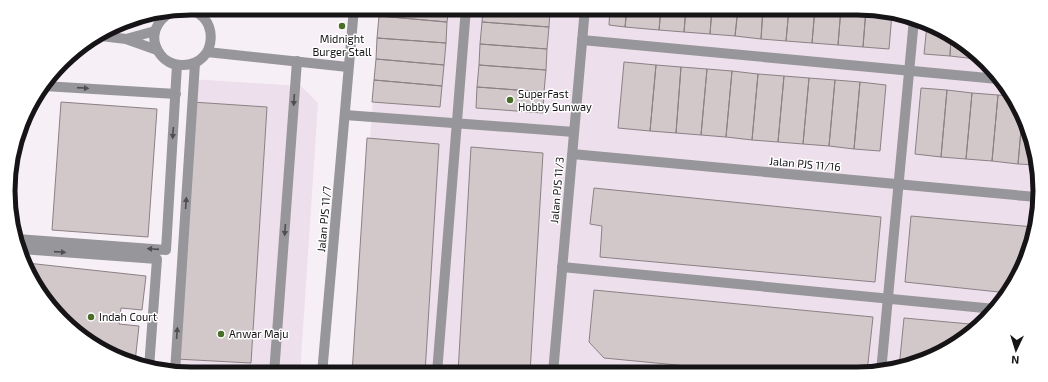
<svg xmlns="http://www.w3.org/2000/svg" width="1048" height="382" font-family="'Exo 2',sans-serif">
	<style>
		.built { fill: #eddfeb }
		.building { fill: #d2c8ca; stroke: #8b8184 }
		.lines { fill: none; stroke-linecap: round; stroke-linejoin: round }
		.service { stroke: #97969a; stroke-width: 10 }
		.minor { stroke: #97969a; stroke-width: 10 }
		.tertiary { stroke: #97969a; stroke-width: 10 }
		.oneway { fill: #504e51 }
		.poi-dot { fill: #486e28; stroke: #fff; stroke-width: 1.5 }
		.labels { text-anchor: middle; stroke-width: 3; stroke-linejoin: round; paint-order: stroke }
		.poi-label { font-size: 11px; fill: #161416; stroke: #fff; text-anchor: start }
		.street-label { font-size: 11px; fill: #161416; stroke: #fff }
		.rim { fill: none; stroke: #161416; stroke-width: 5 }
	</style>
	<rect width="100%" height="100%" fill="#f7eff6"/>
	<!-- built -->
	<path class="built" d="M380 8H857L905 14 969 46 1016 100 1038 167 1034 239 1009 292 977 329 927 360 881 372 352 374Z
		M191 79 301 86 318 103 300 374H191L172 371Z"/>
	<!-- building -->
	<path class="building" d="M380 8H449L447 22 379 16Z
		M483 8H550L549 27 482 22Z
		M610 8H627L625 27 609 25Z
		M627 8H661L659 30 625 27Z
		M661 8H686L684 32 659 30Z
		M686 8H712L710 34 684 32Z
		M712 8H738L735 36 710 34Z
		M738 8H763L761 39 735 36Z
		M763 8H789L786 41 761 39Z
		M789 8H815L812 43 786 41Z
		M815 8H841L838 45 812 43Z
		M841 8H857L866 9 863 47 838 45Z
		M866 9 892 13 889 49 863 47Z
		M379 16 447 22 446 43 377 38Z
		M482 22 549 27 547 49 480 44Z
		M927 25 951 37 950 56 924 54Z
		M951 37 969 46 976 54V59L950 56Z
		M377 38 446 43 444 65 376 59Z
		M480 44 547 49 546 70 479 65Z
		M376 59 444 65 442 86 374 80Z
		M624 62 656 65 650 131 618 128Z
		M479 65 546 70 544 92 477 87Z
		M656 65 681 67 676 133 650 131Z
		M681 67 707 69 701 135 676 133Z
		M707 69 732 71 726 137 701 135Z
		M732 71 758 74 752 140 726 137Z
		M758 74 784 76 778 142 752 140Z
		M784 76 809 78 803 144 778 142Z
		M809 78 835 80 829 146 803 144Z
		M374 80 442 86 440 107 372 102Z
		M835 80 860 82 854 149 829 146Z
		M860 82 886 85 880 151 854 149Z
		M477 87 544 92 543 113 476 108Z
		M921 88 947 90 941 157 915 154Z
		M947 90 972 93 966 159 941 157Z
		M972 93 998 95 992 161 966 159Z
		M998 95 1012 96 1016 100 1022 118 1018 164 992 161Z
		M61 102 157 109 148 237 52 230Z
		M192 102 267 107 251 363 176 359Z
		M1022 118 1038 165 1018 164Z
		M19 138 13 228H12L10 167Z
		M367 138 439 144 425 373 352 374Z
		M471 147 543 153 530 373H458Z
		M594 188 881 217 875 282 600 257 602 226 590 224Z
		M911 216 1034 227V239L1008 293 905 282Z
		M27 263 146 276 142 310 121 308 119 324 139 326 135 362H132L80 336 39 292Z
		M594 290 873 317 867 372 760 373 604 358 589 342Z
		M904 318 981 325 977 329 927 360 899 368Z"/>
	<g class="lines">
		<!-- service -->
		<path class="service" d="M101 36 126 39 157 50
			M126 39 155 31
			M582 40 998 79
			M44 86 176 94
			M345 115 574 132
			M17 239 166 250 177 65
			M21 249 157 259 149 368
			M562 267 995 309
			M175 372 195 63
			M881 372 914 19
			M437 373 466 8
			M274 374 297 61"/>
		<!-- minor -->
		<path class="minor" d="M173 11C156 20 148 37 160 54 164 60 172 65 181 65 220 67 221 9 182 9
			M207 52 348 67
			M572 154 1036 197
			M553 373 585 8"/>
		<!-- tertiary -->
		<path class="tertiary" d="M322 374 354 8"/>
	</g>
	<!-- one-way arrows -->
	<defs><path id="oneway-solid" d="M-6-.8H1V-3.2L6.5 0L1 3.2V.8H-6Z"/></defs>
	<g class="oneway">
		<use href="#oneway-solid" transform="translate(83 88) rotate(4)"/>
		<use href="#oneway-solid" transform="translate(294 100) rotate(94)"/>
		<use href="#oneway-solid" transform="translate(173 133) rotate(94)"/>
		<use href="#oneway-solid" transform="translate(186 203) rotate(-86)"/>
		<use href="#oneway-solid" transform="translate(285 230) rotate(94)"/>
		<use href="#oneway-solid" transform="translate(153 249) rotate(-176)"/>
		<use href="#oneway-solid" transform="translate(60 252) rotate(4)"/>
		<use href="#oneway-solid" transform="translate(177 333) rotate(-86)"/>
	</g>
	<!-- markers -->
	<g class="poi-dot">
		<circle cx="342" cy="26" r="4"/>
		<circle cx="510" cy="100" r="4"/>
		<circle cx="91" cy="317" r="4"/>
		<circle cx="221" cy="334" r="4"/>
	</g>
	<g class="labels">
		<!-- poi labels -->
		<g class="poi-label">
			<text x="342" y="43" text-anchor="middle">Midnight<tspan x="342" dy="13">Burger Stall</tspan></text>
			<text x="518" y="98">SuperFast<tspan x="518" dy="13">Hobby Sunway</tspan></text>
			<text x="99" y="321">Indah Court</text>
			<text x="229" y="338">Anwar Maju</text>
		</g>
		<!-- street labels -->
		<g class="street-label">
			<text transform="translate(805 164) rotate(5)" y="4">Jalan PJS 11/16</text>
			<text transform="translate(557 190) rotate(-85)" y="4">Jalan PJS 11/3</text>
			<text transform="translate(324 219) rotate(-85)" y="4">Jalan PJS 11/7</text>
		</g>
	</g>
	<!-- crop -->
	<path d="M0 0H1048V382H0ZM191 15H857A176 176 0 0 1 1033 191V191A176 176 0 0 1 857 367H191A176 176 0 0 1 15 191V191A176 176 0 0 1 191 15Z" fill="#fff" fill-rule="evenodd"/>
	<path class="rim" d="M191 15H857A176 176 0 0 1 1033 191V191A176 176 0 0 1 857 367H191A176 176 0 0 1 15 191V191A176 176 0 0 1 191 15Z"/>
	<!-- north arrow -->
	<g transform="translate(1016 350) rotate(184)" stroke="#ffffff" stroke-width="3" paint-order="stroke">
	<path d="M0-3L7 15L0 10L-7 15Z" fill="#161416"/>
	<text y="-6" font-size="11" font-weight="bold" text-anchor="middle" fill="#161416">N</text>
	</g>
</svg>
